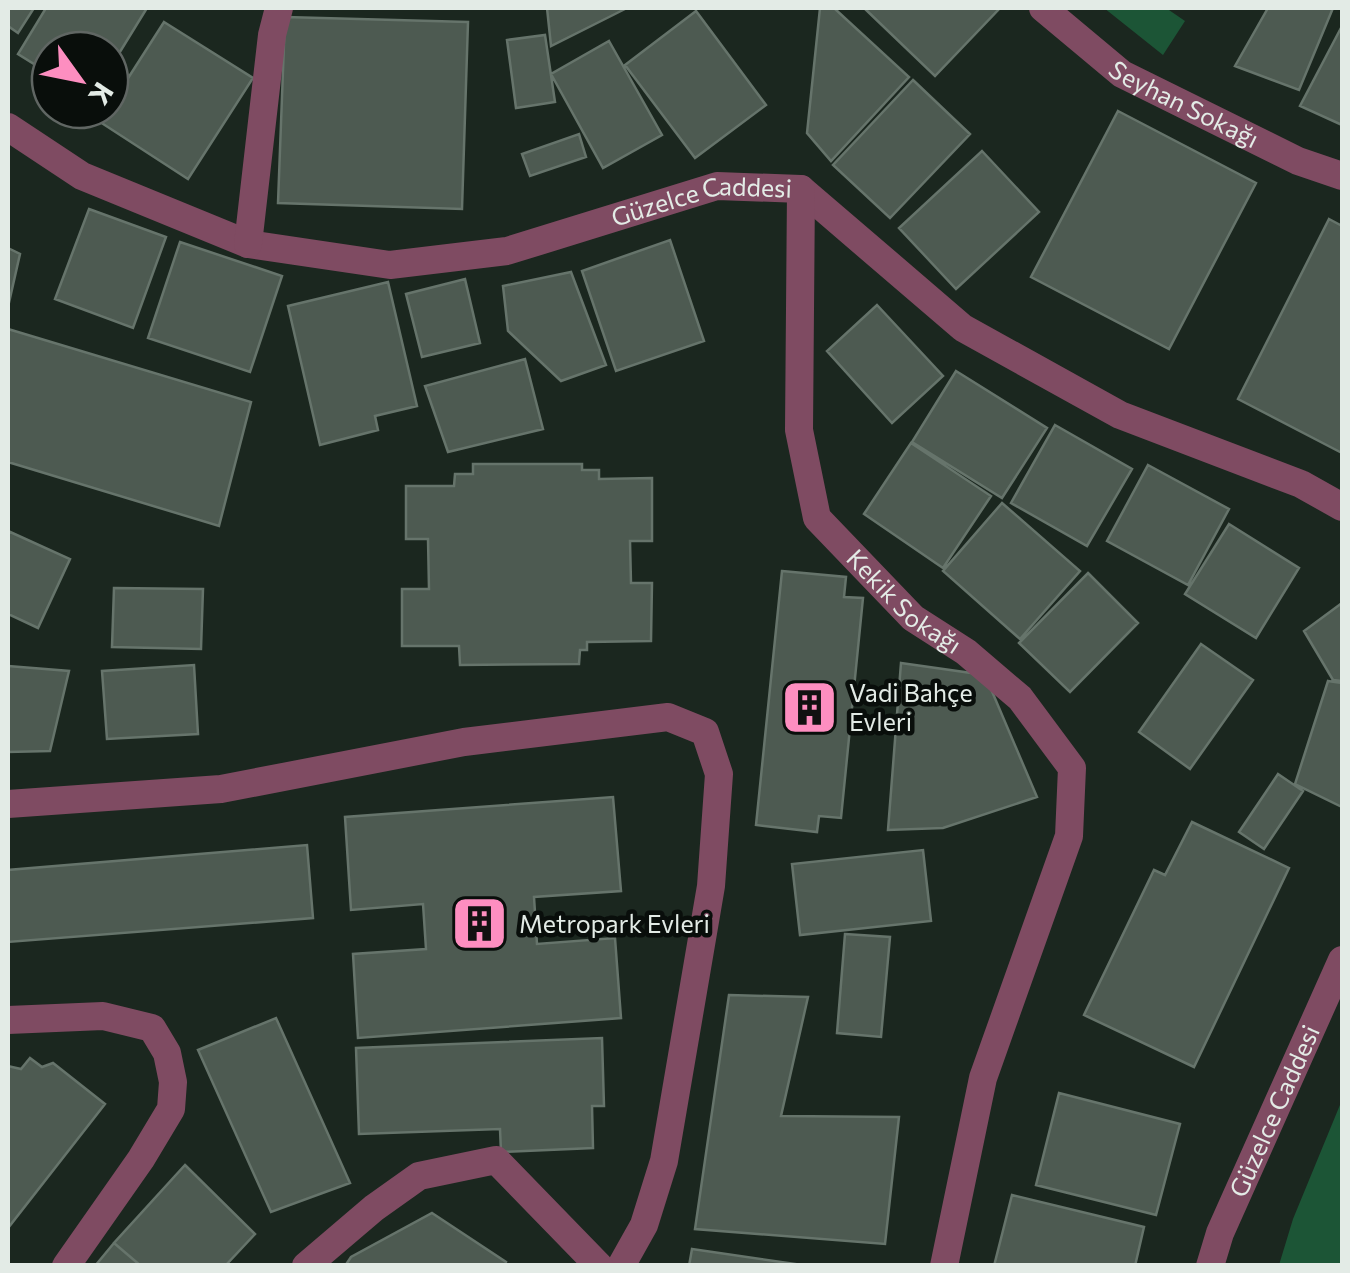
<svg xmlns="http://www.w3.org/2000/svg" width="1350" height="1273" font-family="Commissioner,sans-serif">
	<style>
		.grass { fill: #1c5536 }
		.building { fill: #4d5a51; stroke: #66746b; stroke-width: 2.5 }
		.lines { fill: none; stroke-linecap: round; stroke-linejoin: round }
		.minor { stroke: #7f4b62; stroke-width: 28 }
		.labels { text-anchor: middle; stroke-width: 9; stroke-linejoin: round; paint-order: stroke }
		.street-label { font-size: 25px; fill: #e3ebe6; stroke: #090e0b }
		.poi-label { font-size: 25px; fill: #e3ebe6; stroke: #090e0b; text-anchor: start }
	</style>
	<rect width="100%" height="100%" fill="#1b271f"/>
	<!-- grass -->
	<path class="grass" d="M1104 8H1166L1185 21 1163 55Z
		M1342 1100V1265H1279L1293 1219Z"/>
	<!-- building -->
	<path class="building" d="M8 8H34L18 33 8 26Z
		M46 8H147L110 68V50H50V74L18 54Z
		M547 8H627L551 46Z
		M820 8H834L909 77 831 161 807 133Z
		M864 8H1000L935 76Z
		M1268 8H1333L1299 90 1235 66Z
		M696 11 766 105 695 158 625 65Z
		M285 17 468 22 462 209 278 203Z
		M164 22 253 78 188 179 100 122Z
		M1342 26V125L1300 106Z
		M545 35 555 102 516 108 507 40Z
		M609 41 662 135 603 168 551 74Z
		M913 80 970 134 890 218 833 165Z
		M1118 111 1256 183 1169 349 1031 277Z
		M579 134 586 157 530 176 522 154Z
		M982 151 1039 212 956 289 899 228Z
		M89 209 166 237 133 328 55 299Z
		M1329 219 1342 226V453L1238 399Z
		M670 240 704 341 616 371 582 271Z
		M180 242 282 276 250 372 148 338Z
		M8 248 20 254 8 307Z
		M571 272 606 365 561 381 508 331 503 286Z
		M465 279 480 343 422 357 406 294Z
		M388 282 417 406 375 416 378 430 320 445 288 306Z
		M877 305 943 376 892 423 827 351Z
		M8 329 251 402 219 526 8 462Z
		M525 359 543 429 448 452 425 386Z
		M956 371 1047 428 1002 498 912 442Z
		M1055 425 1132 469 1087 546 1011 503Z
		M911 443 991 496 943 568 864 514Z
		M473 464H582V470H599V479L652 478V541H630L631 583H652L651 641 587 642V650H580L579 664 460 665 459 646H402V589H429L428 539H406V486H454L455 474H473Z
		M1148 465 1229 509 1188 585 1107 541Z
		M1002 503 1080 571 1020 639 943 571Z
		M1229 524 1299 568 1256 638 1185 594Z
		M8 531 70 559 38 628 8 614Z
		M782 571 846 577 844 597 863 598 841 818 819 816 817 832 756 825Z
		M1088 573 1138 623 1070 692 1019 643Z
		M114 588 203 589 201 649 112 647Z
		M1342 603V681L1333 680 1304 631Z
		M1201 644 1253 680 1190 769 1139 732Z
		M901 663 985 675 1037 797 943 828 888 830Z
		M194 665 198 734 107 739 102 671Z
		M8 666 69 671 50 751 8 752Z
		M1328 681 1342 683V807L1295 784Z
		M1278 774 1303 791 1264 849 1239 832Z
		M613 797 621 891 534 897 537 944 615 938 621 1018 358 1038 353 954 426 949 423 904 351 910 345 817Z
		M1192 822 1289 868 1194 1067 1084 1015 1154 870 1165 875Z
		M307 845 313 918 8 942V870Z
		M923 850 931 921 800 935 792 864Z
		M845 934 890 937 881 1037 837 1033Z
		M729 995 808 997 781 1116 899 1117 885 1244 695 1229Z
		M276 1018 350 1183 271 1212 198 1050Z
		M602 1038 604 1106H592L593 1148 501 1152 500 1129 359 1134 356 1048Z
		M30 1058 42 1067 53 1063 105 1104 8 1228V1066L21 1069Z
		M1059 1093 1180 1124 1156 1215 1036 1185Z
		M185 1165 255 1234 225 1266H141L114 1243Z
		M1012 1195 1144 1227 1135 1266H994Z
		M432 1213 506 1262 504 1266H345L351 1257Z
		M114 1243 141 1266H95Z
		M692 1249 809 1266H689Z"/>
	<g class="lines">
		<!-- minor -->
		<g class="minor">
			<path id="s1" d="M1043 8 1122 74 1298 161 1342 176"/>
			<path id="s2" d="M8 127 82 176 248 244 390 265 507 251 717 186 801 189 963 328 1120 415 1301 484 1342 507"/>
			<path id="s3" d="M801 189 799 430 817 518 913 618 966 652 1020 698 1072 768 1069 836 983 1078 944 1266"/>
			<path d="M248 244 272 35 279 8"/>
			<path d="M8 804 221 789 464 742 668 717 705 732 719 774 711 886 664 1161 644 1225 621 1266"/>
			<path d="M8 1020 103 1016 152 1028 167 1053 173 1082 171 1109 141 1159 66 1266"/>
			<path d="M306 1266 374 1208 419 1176 496 1160 599 1266"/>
			<path id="s4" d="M1210 1266 1220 1233 1342 960"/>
		</g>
	</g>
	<!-- icons -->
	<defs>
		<symbol id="building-square" viewBox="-11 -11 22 22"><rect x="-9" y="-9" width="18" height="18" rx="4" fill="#fd8ec0" stroke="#090e0b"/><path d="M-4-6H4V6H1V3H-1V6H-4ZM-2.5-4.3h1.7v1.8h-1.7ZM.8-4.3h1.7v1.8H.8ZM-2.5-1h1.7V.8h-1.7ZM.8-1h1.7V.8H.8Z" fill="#111"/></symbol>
	</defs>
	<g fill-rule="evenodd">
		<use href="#building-square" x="778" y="676" width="63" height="63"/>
		<use href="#building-square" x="448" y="892" width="63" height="63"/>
	</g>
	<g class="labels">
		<!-- street labels -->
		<g class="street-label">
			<text dy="9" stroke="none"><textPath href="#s1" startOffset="172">Seyhan Sokağı</textPath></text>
			<text dy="9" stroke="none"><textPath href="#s2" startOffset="732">Güzelce Caddesi</textPath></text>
			<text dy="9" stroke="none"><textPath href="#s3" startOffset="452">Kekik Sokağı</textPath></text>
			<text dy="9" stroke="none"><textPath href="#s4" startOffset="168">Güzelce Caddesi</textPath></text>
		</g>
		<!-- poi labels -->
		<g class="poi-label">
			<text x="849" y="702">Vadi Bahçe<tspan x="849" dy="29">Evleri</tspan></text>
			<text x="519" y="933">Metropark Evleri</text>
		</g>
	</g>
	<!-- border -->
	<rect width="1350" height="1273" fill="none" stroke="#e3ebe6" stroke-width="20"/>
	<!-- north arrow -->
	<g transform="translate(80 80) rotate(123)"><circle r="48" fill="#090e0b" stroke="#606663" stroke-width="2.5"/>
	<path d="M0-8L18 38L0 25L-18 38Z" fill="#fd8ec0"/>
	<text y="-15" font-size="28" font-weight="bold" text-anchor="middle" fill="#e3ebe6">K</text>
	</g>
</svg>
